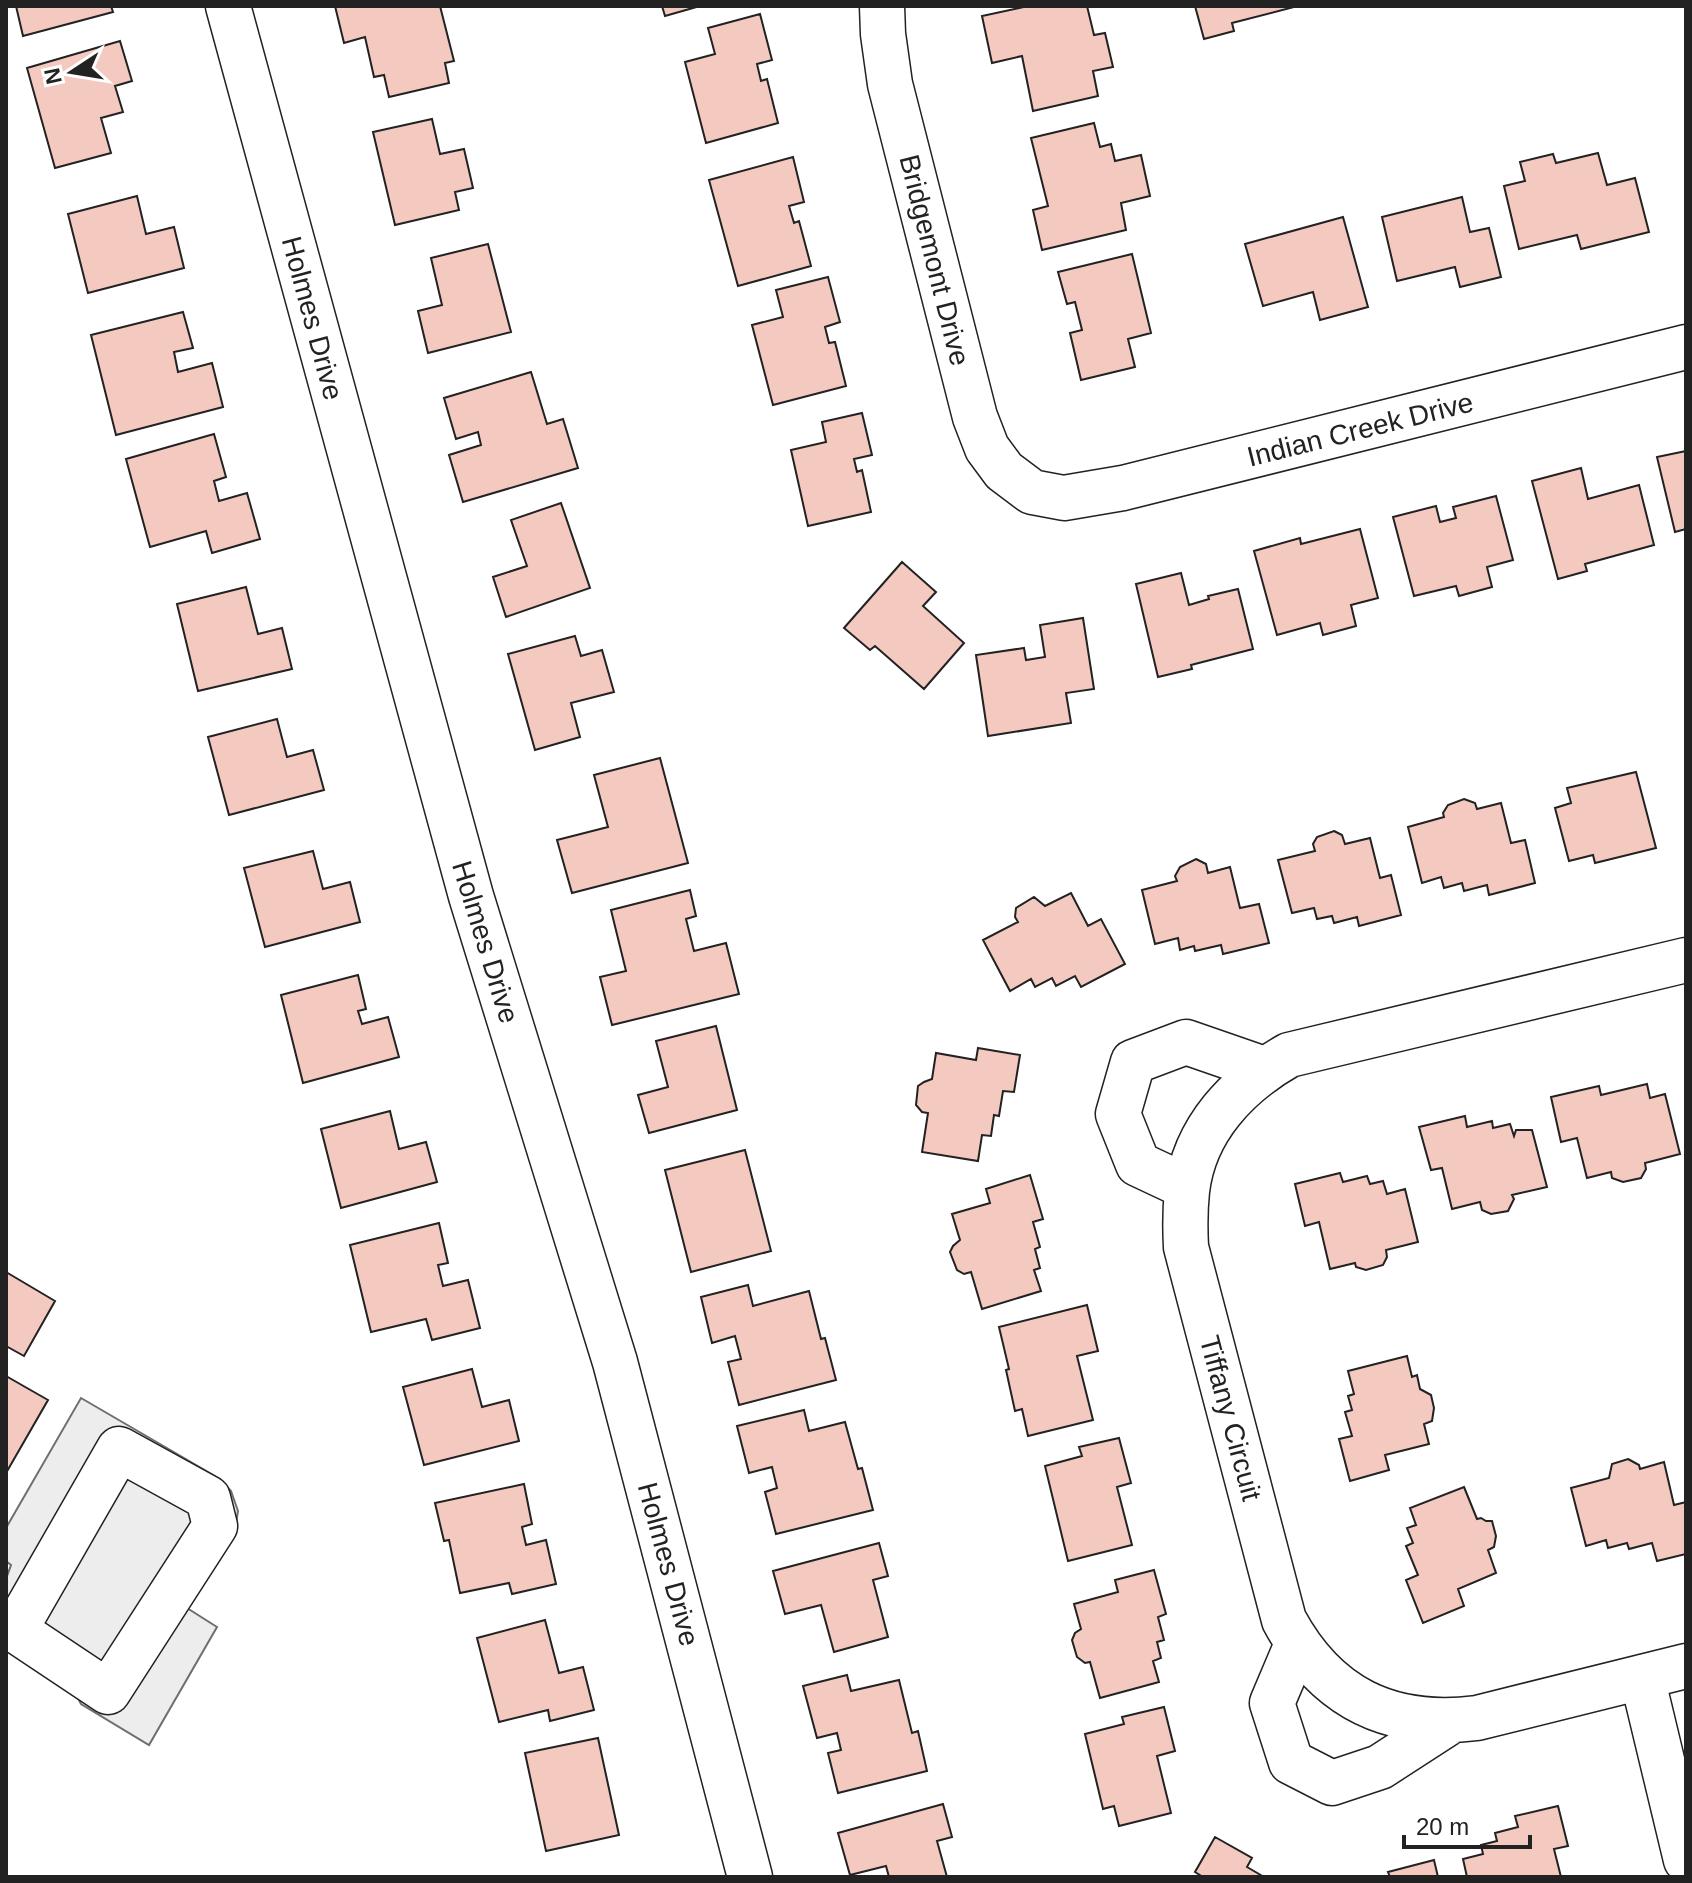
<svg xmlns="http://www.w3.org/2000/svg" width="1692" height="1883" font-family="Helvetica,sans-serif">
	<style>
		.parking { fill: #ededed; stroke: #6f6f6f; stroke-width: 2 }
		.building { fill: #f3c9c0; stroke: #222; stroke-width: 2 }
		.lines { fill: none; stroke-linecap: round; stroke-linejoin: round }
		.minor-casing { stroke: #222; stroke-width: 47 }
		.minor { stroke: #fff; stroke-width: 44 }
		.labels { text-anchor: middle; stroke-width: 6; stroke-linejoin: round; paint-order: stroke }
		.street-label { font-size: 28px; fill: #222; stroke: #fff }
	</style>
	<rect width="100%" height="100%" fill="#fff"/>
	<!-- parking -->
	<path class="parking" d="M81 1398 220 1479 231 1491 238 1511 234 1535 187 1608 217 1627 149 1745 81 1704 51 1644 6 1602V1579L11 1565 6 1561V1528Z"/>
	<!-- building -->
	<path class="building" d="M16 6H111L113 12 23 36Z
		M335 6H440L454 61 445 63 449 83 389 97 384 75 374 77 365 37 344 43Z
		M662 6H700L665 16Z
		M1028 6H1087L1094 35 1105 33 1113 67 1093 71 1098 96 1033 111 1022 56 992 63 982 16Z
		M1195 6H1294V7L1232 23 1234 31 1204 39Z
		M760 14 772 60 757 64 761 81 767 79 778 123 706 143 685 62 715 54 708 28Z
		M120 41 132 81 115 86 123 112 101 118 111 153 55 168 27 68Z
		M432 119 440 154 464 149 473 188 455 192 459 210 395 225 373 132Z
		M1094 123 1100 147 1111 144 1115 161 1141 155 1150 196 1121 203 1126 230 1042 250 1033 210 1048 206 1031 138Z
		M1598 153 1607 185 1635 178 1649 232 1581 249 1577 235 1519 249 1504 186 1525 181 1520 162 1553 154 1556 163Z
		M793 157 804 202 789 206 794 223 799 221 811 266 738 286 709 180Z
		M137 196 146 234 174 227 184 268 88 293 68 214Z
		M1462 197 1470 232 1489 228 1501 277 1460 287 1455 267 1397 281 1382 217Z
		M1343 217 1368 307 1320 320 1313 292 1263 306 1245 244Z
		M488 244 511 332 428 353 418 311 442 305 431 258Z
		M1132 254 1151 333 1128 339 1135 367 1081 380 1070 333 1082 330 1075 302 1067 304 1058 272Z
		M828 277 840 322 825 327 829 343 835 342 846 386 773 405 752 325 783 317 776 290Z
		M183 312 193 348 174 352 178 372 212 363 223 407 116 435 91 335Z
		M531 372 547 424 563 419 578 468 463 502 449 455 481 445 478 432 456 439 444 398Z
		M862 413 872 455 854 459 857 472 862 470 871 512 808 526 791 450 826 442 822 422Z
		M214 434 226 477 214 481 219 501 247 493 260 539 212 553 206 531 150 547 126 459Z
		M1686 451V529L1675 532 1657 457Z
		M1581 468 1588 499 1639 485 1654 545 1585 564 1587 571 1558 579 1532 481Z
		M1496 496 1513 560 1487 567 1492 587 1459 596 1456 586 1414 596 1393 517 1436 506 1440 522 1456 518 1453 507Z
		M561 503 590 588 506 617 493 577 527 566 511 520Z
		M1360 529 1378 598 1351 605 1356 626 1323 635 1320 623 1277 635 1254 551 1300 538 1301 544Z
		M902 562 936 592 923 606 964 643 924 689 875 646 870 650 844 628Z
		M1181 573 1189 605 1209 599 1208 596 1238 589 1253 649 1191 665 1192 669 1158 677 1136 584Z
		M246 587 258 634 282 628 292 669 198 691 177 604Z
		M1083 618 1094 689 1066 693 1071 723 988 736 976 655 1024 648 1026 660 1045 657 1040 625Z
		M575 636 581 656 602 650 614 692 571 703 580 737 535 750 508 654Z
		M277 719 287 757 313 750 324 790 229 815 208 737Z
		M660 758 688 863 572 893 557 840 608 827 594 775Z
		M1636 772 1656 848 1595 863 1593 855 1569 861 1555 808 1571 803 1567 788Z
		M1464 799 1475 803 1477 809 1501 803 1511 843 1525 840 1535 883 1489 895 1487 885 1464 891 1462 883 1444 888 1441 877 1422 883 1408 827 1444 817 1443 813 1448 805Z
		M1334 831 1342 835 1345 844 1370 838 1380 878 1391 875 1401 915 1359 926 1357 917 1334 923 1332 916 1317 919 1314 908 1292 913 1278 860 1315 851 1313 844 1317 837Z
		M313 851 323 889 350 882 360 922 265 947 244 868Z
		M1196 859 1206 864 1208 873 1230 867 1240 908 1259 904 1269 943 1223 954 1221 945 1195 951 1194 946 1180 950 1178 938 1155 944 1142 890 1177 881 1175 876 1180 867Z
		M690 890 696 916 686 919 694 951 726 943 739 994 612 1025 600 977 626 971 611 910Z
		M1071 893 1088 926 1101 919 1125 964 1081 987 1075 976 1056 986 1052 978 1035 987 1031 979 1010 991 983 940 1018 922 1015 917 1016 908 1034 897 1045 906Z
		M358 975 366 1009 358 1011 362 1024 388 1017 399 1057 303 1083 281 995Z
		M716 1026 737 1110 649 1133 638 1095 668 1087 656 1041Z
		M978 1048 1020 1055 1014 1092 1003 1091 999 1116 994 1115 991 1136 982 1135 978 1161 922 1152 928 1113 922 1112 916 1105 918 1086 924 1082 932 1079 936 1053 976 1060Z
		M1647 1084 1650 1098 1665 1094 1680 1154 1645 1163 1646 1169 1641 1178 1623 1182 1612 1178 1611 1172 1587 1178 1577 1138 1561 1142 1551 1097 1599 1086 1601 1095Z
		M390 1111 399 1149 426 1142 437 1182 341 1208 321 1129Z
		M1465 1116 1467 1127 1492 1121 1493 1128 1510 1124 1514 1136 1516 1130H1532L1547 1187 1512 1195 1514 1199 1508 1211 1491 1214 1482 1210 1480 1202 1452 1209 1442 1168 1431 1170 1419 1127Z
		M745 1150 771 1251 691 1272 665 1170Z
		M1340 1173 1343 1182 1367 1176 1370 1184 1383 1181 1387 1194 1405 1189 1418 1242 1386 1250 1387 1257 1383 1265 1366 1270 1356 1267 1355 1263 1330 1269 1319 1222 1305 1226 1295 1184Z
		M1030 1175 1043 1219 1033 1222 1040 1247 1035 1249 1040 1268 1034 1270 1041 1291 982 1309 971 1272 964 1274 957 1270 950 1252 953 1246 960 1240 952 1214 990 1203 986 1189Z
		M439 1223 448 1263 438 1265 443 1286 468 1280 480 1328 432 1340 426 1319 371 1332 350 1245Z
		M6 1272 55 1301 24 1356 6 1346Z
		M748 1285 753 1306 809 1291 821 1339 825 1338 836 1380 739 1405 728 1362 741 1359 735 1336 712 1343 701 1297Z
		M1087 1305 1098 1351 1077 1356 1093 1420 1028 1436 1022 1409 1015 1411 1006 1370 1009 1369 999 1327Z
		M1407 1356 1412 1377 1417 1375 1420 1389 1431 1395 1434 1408 1432 1421 1424 1424 1429 1444 1385 1455 1389 1470 1350 1481 1339 1439 1352 1436 1345 1412 1352 1410 1348 1396 1354 1394 1348 1371Z
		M472 1369 482 1407 509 1400 519 1441 424 1465 403 1387Z
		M6 1376 48 1400 6 1473Z
		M804 1410 809 1431 845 1422 858 1469 862 1468 873 1510 776 1534 765 1492 777 1488 772 1467 749 1473 737 1426Z
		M1119 1438 1131 1483 1117 1487 1132 1545 1068 1561 1045 1466 1082 1456 1079 1447Z
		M1628 1459 1639 1465 1640 1469 1664 1462 1674 1505 1686 1502V1554L1657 1561 1652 1543 1629 1549 1627 1543 1608 1548 1606 1540 1586 1546 1571 1488 1609 1478 1612 1464Z
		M524 1484 532 1524 522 1527 526 1545 546 1540 556 1584 512 1594 509 1583 460 1593 449 1540 444 1541 435 1503Z
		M1464 1487 1477 1519 1481 1518 1486 1521H1492L1496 1536 1494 1547 1488 1550 1496 1573 1458 1589 1464 1606 1423 1623 1406 1580 1418 1575 1406 1546 1413 1543 1407 1528 1416 1525 1410 1508Z
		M879 1543 888 1576 873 1580 888 1637 834 1652 821 1605 785 1614 773 1571Z
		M1154 1570 1166 1614 1158 1617 1164 1640 1157 1642 1161 1658 1153 1661 1159 1682 1100 1698 1090 1662 1085 1663 1077 1657 1072 1640 1075 1633 1081 1629 1074 1604 1118 1592 1115 1580Z
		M545 1620 559 1673 583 1667 594 1710 550 1721 548 1710 499 1722 477 1638Z
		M847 1675 851 1691 899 1680 912 1733 918 1731 927 1771 838 1793 828 1753 841 1750 837 1733 817 1738 803 1686Z
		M1164 1707 1175 1751 1157 1756 1171 1813 1119 1826 1114 1806 1103 1809 1085 1734 1124 1724 1122 1717Z
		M598 1738 619 1835 546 1851 525 1753Z
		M943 1804 952 1837 937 1841 947 1877H889L886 1866 850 1875 838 1833Z
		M1558 1806 1568 1846 1554 1849 1561 1877H1467L1463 1859 1483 1854 1481 1845 1497 1841 1495 1833 1518 1827 1515 1816Z
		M1215 1837 1252 1858 1247 1867 1264 1877H1203L1195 1872Z
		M1434 1860 1438 1877H1390L1388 1872Z"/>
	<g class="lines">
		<defs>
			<path id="minor" d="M228 6 471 896 615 1362 750 1877
				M882 6 883 34 890 84 975 417 987 448 1004 471 1032 492 1064 498 1123 488 1686 347
				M1686 960 1289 1055C1238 1084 1194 1129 1187 1191 1185 1210 1185 1228 1186 1247L1284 1620C1326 1698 1390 1729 1477 1718L1686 1666
				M1187 1187 1138 1164 1118 1114 1133 1062 1186 1042 1264 1069
				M6 1626 15 1630 108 1692 215 1526 208 1498 119 1449 15 1630
				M1297 1644 1272 1703 1291 1762 1332 1783 1380 1767 1451 1721
				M1642 1677 1686 1860"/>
		</defs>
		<!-- minor casing -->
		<use href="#minor" class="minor-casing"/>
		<!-- minor -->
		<use href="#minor" class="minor"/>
	</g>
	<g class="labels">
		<!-- street labels -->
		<g class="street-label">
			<text transform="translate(935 260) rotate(76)" y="10">Bridgemont Drive</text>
			<text transform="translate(313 318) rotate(75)" y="10">Holmes Drive</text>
			<text transform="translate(1360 429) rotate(-14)" y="10">Indian Creek Drive</text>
			<text transform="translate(486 942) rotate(73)" y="10">Holmes Drive</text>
			<text transform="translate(1231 1418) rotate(75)" y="10">Tiffany Circuit</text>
			<text transform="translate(669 1564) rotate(75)" y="10">Holmes Drive</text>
		</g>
	</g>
	<!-- border -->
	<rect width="1692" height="1883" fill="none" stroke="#222222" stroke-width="16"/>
	<!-- north arrow -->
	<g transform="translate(72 72) rotate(258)" stroke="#ffffff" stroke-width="6" paint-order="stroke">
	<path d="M0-6L14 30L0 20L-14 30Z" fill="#222222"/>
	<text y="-12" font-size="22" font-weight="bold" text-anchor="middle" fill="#222222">N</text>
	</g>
	<!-- scale -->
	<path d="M1404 1835v12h126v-12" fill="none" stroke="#222222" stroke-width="4"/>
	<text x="1416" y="1835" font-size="24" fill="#222222" stroke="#ffffff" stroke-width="6" paint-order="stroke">20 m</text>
</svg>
